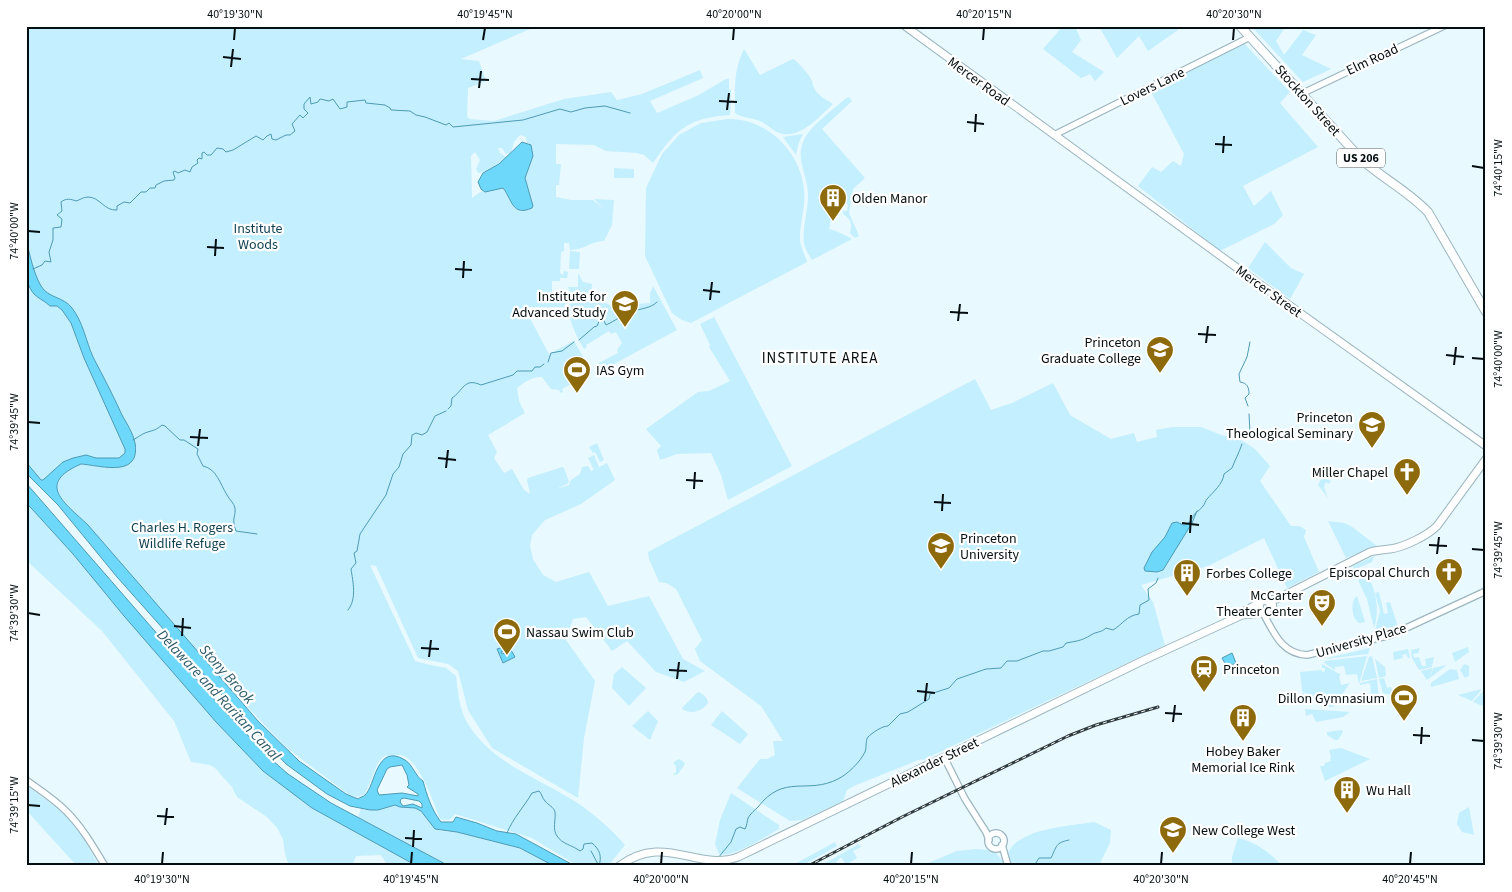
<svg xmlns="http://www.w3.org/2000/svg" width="1512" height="892" font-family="'Source Sans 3',sans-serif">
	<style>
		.green { fill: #c4effe; fill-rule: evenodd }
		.water { fill: #6dd8fa; stroke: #4e9bb4; fill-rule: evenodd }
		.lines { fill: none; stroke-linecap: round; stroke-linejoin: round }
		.stream { stroke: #4e9bb4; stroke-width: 1 }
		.minor-casing { stroke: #9cb6c0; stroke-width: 8 }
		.major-casing { stroke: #9cb6c0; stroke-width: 9 }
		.highway-casing { stroke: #9cb6c0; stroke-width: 10 }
		.minor { stroke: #fff; stroke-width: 5.5 }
		.major { stroke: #fff; stroke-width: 7 }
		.highway { stroke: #fff; stroke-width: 8 }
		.rail-casing { stroke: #313c3f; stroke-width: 3 }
		.rail { stroke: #fff; stroke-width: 1; stroke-dasharray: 4; stroke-linecap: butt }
		.ticks { fill: none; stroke: #040d10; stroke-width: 2 }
		.labels { text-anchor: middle; stroke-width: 4.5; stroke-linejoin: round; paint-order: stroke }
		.shield { fill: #fff; stroke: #4f5658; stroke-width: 1 }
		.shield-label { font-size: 12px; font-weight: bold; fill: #040d10 }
		.street-label { font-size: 14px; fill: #040d10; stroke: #fff }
		.poi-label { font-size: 14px; fill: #040d10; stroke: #fff; text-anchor: start }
		.park-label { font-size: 14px; fill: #0e3f4e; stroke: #fff }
		.neighbourhood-label { font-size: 15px; letter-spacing: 1px; fill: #040d10; stroke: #fff }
		.water-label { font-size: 15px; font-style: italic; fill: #2c5a68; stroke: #fff }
		.neatline { fill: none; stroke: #040d10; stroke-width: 2 }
		.ticks-label { font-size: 12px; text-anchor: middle; fill: #040d10 }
	</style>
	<rect width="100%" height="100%" fill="#e8f9ff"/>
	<!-- green -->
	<path class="green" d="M26 26H537L461 59 479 61 486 81 468 88 467 117 470 119 494 121 564 99 611 92 617 100 642 94 700 70 703 78 650 101 657 113 697 96 726 79H729V90L731 89 730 115C688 118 676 129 653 163L644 155 637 153 606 151 594 145 556 144V164H561L559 185H556V197L571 200H593L605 210 594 199 614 200 612 225 604 241C590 241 585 250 570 250L569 243H564V251L561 252 560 273 563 275 564 271 568 272 567 278H560V281H552V294H544V297L563 298 568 296 564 307H524L549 354 574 341 592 373 562 389 563 392 561 393 559 390 551 389 542 377C533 376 524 382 517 388L519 401 525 413 488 435 497 452 494 458 504 473 512 469 524 490 530 494 527 480 528 478 562 467 564 468 569 482 567 484 556 489 569 485 571 480 580 474 582 467 588 466 591 471 594 470 588 458 594 455 599 467 594 470 607 463 615 480 581 504 545 520 532 535 530 546 533 559 543 575 556 582 589 572 608 606 649 596 683 659 705 671 684 682 656 672 627 641 612 651 586 617 573 619 566 640 595 681 584 738 578 798 492 748 468 710 458 671 448 664 418 658 376 566 370 565 415 661 426 664 446 668 456 676C458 691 459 710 468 724 493 764 538 778 576 802 594 814 610 828 625 845L608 866H578L532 838 455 814C451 821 447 820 440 819 434 803 420 763 404 756 398 754 390 756 384 756L378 763 365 794 357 797 348 794 287 748 231 690 186 638 183 639 26 466ZM520 135 526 137 527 143H529L528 167 525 178 533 206C510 221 514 194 500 187L485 192 482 191 472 198 471 156 475 152 480 160 476 169 478 173C488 172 499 164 506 157L500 153 498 148H502L506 154 511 153 514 142Z
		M1063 26H1081L1076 29 1081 40 1072 52 1104 72 1095 81 1090 74 1081 78 1043 49Z
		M1099 26H1176L1178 30 1148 51 1139 36 1117 58Z
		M1251 26H1286L1276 41 1284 55 1303 30 1316 35 1302 55 1331 69 1303 82Z
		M1242 41 1290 92 1280 103 1318 147 1243 186 1254 206 1271 191 1283 215 1274 224 1220 251 1138 186 1152 167 1161 172 1173 161 1181 166 1184 154 1148 86Z
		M744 49 760 75 793 59C797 61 809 74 811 79 813 83 813 87 815 90 820 97 827 100 833 104 819 117 798 142 777 132 771 129 767 124 760 121 752 118 742 118 735 113 735 90 733 71 744 49Z
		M849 97 852 101 822 129 865 178 853 189 849 213 859 236 855 238 850 233C852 223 852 220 843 214V211H847L848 204 845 203 844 197H839L838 202H836V208H833L834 219H831L829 229C837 231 845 235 852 239L812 260C809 255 805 249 804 243 802 226 809 209 808 192 807 175 795 157 804 140 810 126 833 110 845 99Z
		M728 119C767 118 802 153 804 191 806 208 799 224 800 241 801 248 805 255 807 262L691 323 682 320 672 313 645 256 646 188 662 154 679 135 701 123Z
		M803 134 799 142 796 155 783 137Z
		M614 168 634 169V178H614Z
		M1265 242 1291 268 1304 274 1290 299 1248 268Z
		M570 251 580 252 579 269H569Z
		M578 273 583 282 592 284 591 295H573L570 292 568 287H578Z
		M653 286 677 330 599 372 595 365 618 353 617 350 622 343 616 332 611 334 609 331 586 345 587 347 584 349C579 341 559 305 575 300 578 300 580 300 583 300L584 302H604L615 308 627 302 635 304 650 303V294Z
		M714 317 792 466 728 500 721 475 711 453 677 454 660 460 657 450 661 446 646 429 698 392 709 391 730 381 709 347 710 345 700 324Z
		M975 379 991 410 1012 403 1053 383 1070 415 1111 439 1134 433 1137 442 1157 437 1156 430 1173 427H1201L1224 436H1235L1255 449 1270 466 1260 481 1291 526H1299L1306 530 1304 537 1319 572 1287 588 1264 538 1208 566 1141 585 1153 602 1165 645 923 760 921 759 856 785 847 790 843 801 802 820 790 821 737 788 760 759H767L775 755 773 741H783L761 706 700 661 695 649 702 640 676 589 666 583 659 582 649 559 648 552Z
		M597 443 604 460 600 462 595 452 593 453 589 447Z
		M1323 475 1331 481 1329 484 1326 482 1324 487 1328 498 1318 485Z
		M26 503 73 554 124 616 216 722 263 771 312 808 417 866H388L381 855 356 856 352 866H289L285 854 283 839 277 828 267 817 237 797 232 787 215 768 210 765 191 762 174 721 102 631 26 560Z
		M1328 521 1344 523 1351 526 1377 546 1346 558Z
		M1374 556 1372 562 1358 568 1360 572 1364 571 1368 574 1357 579 1353 570V566Z
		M1368 575C1376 592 1380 610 1374 628L1367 599 1358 580Z
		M1379 592 1384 614 1388 613 1386 603 1390 602 1398 627 1380 634 1375 631 1380 611 1375 593Z
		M1357 596 1365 622 1359 623C1352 618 1351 607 1354 599Z
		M1468 647 1469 652 1455 662 1452 653Z
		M1370 648 1368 654 1324 659Z
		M1420 648 1418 653 1413 654 1414 658 1419 657 1422 666H1426L1425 659 1434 657 1432 667 1419 670 1412 658 1411 650Z
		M1408 649 1410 658H1408L1406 654 1402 655 1403 658 1394 660 1393 652Z
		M1367 656 1359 684 1357 674 1346 675 1344 666 1335 667V670L1324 663 1325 661Z
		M1372 656 1377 678 1361 681 1369 657Z
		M1375 659 1385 667 1386 676 1379 678Z
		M1322 664 1341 675 1339 676 1341 685 1350 683 1341 696 1332 698 1334 707H1327L1302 691 1300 672 1322 670V672L1325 671V668H1322Z
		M1464 664 1469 666V676L1465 678 1460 670Z
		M1447 665 1427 680 1421 671 1432 668 1431 676 1433 668Z
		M622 667 646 688 629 706 612 688 614 674Z
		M1450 669 1457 670 1459 679 1431 687V683Z
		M1384 678 1387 688 1391 687 1394 694H1386L1383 693 1379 679Z
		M1377 679 1379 699 1369 692H1371L1370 683 1360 685V683Z
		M1482 689 1472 701 1458 695Z
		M1484 690 1486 700 1485 707 1473 702Z
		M698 692C702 693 708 698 708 703 702 711 692 715 682 709V708Z
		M1302 692 1314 700 1312 705H1304Z
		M1305 709 1350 712 1343 717 1316 722 1312 714 1306 716Z
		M648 711 658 721 650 740 632 726Z
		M722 711 748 734 740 744 711 725Z
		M1342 730 1343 732 1338 740H1335L1327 735V732Z
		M1341 748 1370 759 1325 781 1320 766H1324L1325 763 1331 761 1330 758 1331 757 1329 750Z
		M679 759 684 762 685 764 678 774 674 775 673 773H676V765H674V762Z
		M26 785 66 815 80 832 99 866H77L26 810Z
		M731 793 779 825V829C766 836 733 858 719 854L715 844 720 820Z
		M395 805C402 808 409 806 416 808 422 810 434 826 440 831L457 832 520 848 554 866H449L358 817 361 809 370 810Z
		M1469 807 1474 835 1462 832 1457 824 1459 813Z
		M1094 822 1111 830 1110 843 1101 861 1102 866H1009L1007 854C1010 850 1012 845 1017 842 1038 827 1069 826 1094 822Z
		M1238 838C1255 842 1270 852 1282 866H1232V857Z
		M835 842 837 846 802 866H791Z
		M859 844 861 847 853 851 857 858 846 865 841 857 833 866H820Z
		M976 849 993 850 1003 861 1005 866H921L957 851Z"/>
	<!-- water -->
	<path class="water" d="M522 142 531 145 533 156 525 178 533 206 532 208C512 217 512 199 503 188L485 192 481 189 478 182 483 173 499 164Z
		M26 239C30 255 33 272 41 286 48 298 64 297 72 308 83 322 86 341 93 357 103 376 113 395 122 415 127 424 133 433 135 443 136 448 136 457 132 461 123 473 95 465 81 464 35 484 65 503 88 525L258 721 299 761 346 794 358 799C360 797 363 797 365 795 375 787 376 742 405 760 413 765 415 776 423 781 427 795 431 809 441 822H453L456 817 477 823 497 831 516 834 575 866H554L520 848 457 832 435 829 421 811 415 808 400 807 395 805 378 810H370L350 806 327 794 286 764 238 713 117 577 58 505 26 473V462L41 480H43L63 462 73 458 86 455 96 458H119L125 453V449L84 358 71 323 62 310 57 306H50C45 301 39 299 34 294 22 280 26 256 26 239ZM402 765 407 775 409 785 407 787 418 794V796L402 793 379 795 377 790 387 769 390 767ZM404 798 419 801 422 804V808L413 804 403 806 400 802 401 799Z
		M26 483 226 713 272 760 288 774 331 803 449 866H417L312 808 263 771 216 722 124 616 73 554 32 509 26 503Z
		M1191 521 1192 523 1163 570 1157 572 1145 571 1144 568 1152 552 1165 537 1172 523 1177 522C1185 526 1184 526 1191 521Z
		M503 647 505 651 501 652 502 654 511 650 515 657 503 663 497 649Z
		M1232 653 1236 663 1227 667 1222 658Z"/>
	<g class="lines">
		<!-- stream -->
		<path class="stream" d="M33 269 42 265 45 261 51 262 49 252 53 240V228L61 227 62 219 57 215 62 211 61 202C66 198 71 199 76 201 80 200 83 197 88 197 100 197 104 211 117 210V206L124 202 130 203 141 192H146L150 188H155L156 185 164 181 174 180 175 178 173 172 175 171 178 173 185 170 190 172 192 167 198 163 197 160 199 158 202 159V153L204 152 207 155H211L217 148 223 149 226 152 233 150 256 136 263 140 267 136 271 134 272 139 276 140 286 135H290L295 131 292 124 300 115 303 118 308 113 304 109V104L310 97 311 104 318 102 320 99 329 101 333 99 340 109 347 107V102L365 100 366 103 385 105 390 108 391 110 410 111 416 115 425 117 446 125 449 123 453 127 523 120 560 109 571 112 585 108 605 106 630 113
			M579 340 594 327 597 326 600 319 602 317 606 325C615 321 622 315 631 312 641 308 650 309 657 302
			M548 362 551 353 562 351 574 342
			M1248 406 1245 398 1249 394C1249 387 1247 383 1240 382L1239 374 1247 357 1250 342
			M448 409 451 406 452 398C463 391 464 377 481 385L513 375 517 371H532L535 367H540L544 364
			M1249 414 1250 432
			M133 440C137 438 142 434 145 433 153 430 155 431 162 425L165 426 180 440H184L198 449 197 454 203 466C217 469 220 484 227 495 229 499 234 503 235 508 236 517 231 518 236 531L257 534
			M1191 521C1195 510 1198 513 1203 506 1205 504 1205 501 1207 499 1213 492 1223 484 1224 474L1232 468C1235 460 1239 453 1242 444
			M1192 523 1197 511
			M348 610C357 599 353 582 351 569L356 563 354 553 357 551 360 534 386 495 393 474 399 467 403 454 411 445 412 435 416 433 422 435 427 432 435 416 446 411
			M507 833C513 818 524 807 532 793L539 791C542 794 542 798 545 801 548 805 554 807 555 812 556 820 552 829 557 836 562 844 572 845 580 851L583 849 584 844 592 843C600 850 602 856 599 866
			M591 851 599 866
			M718 858 731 842 736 829 740 827 745 829C747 825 747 822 748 818 750 814 755 810 758 807 784 773 807 795 838 779 848 774 860 762 865 752 867 747 865 741 868 737 872 733 882 726 888 726L900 714 908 712 929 699 930 694 949 688 957 679 986 669 1001 668 1007 661H1017L1043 651H1049L1063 647 1066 643C1077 641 1081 641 1091 635 1097 631 1101 633 1106 628L1113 630C1123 624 1126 616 1139 614L1140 605 1149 600 1148 589 1156 583 1158 578
			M1034 866 1039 858H1051C1057 846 1055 843 1069 840"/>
		<defs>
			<path id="minor" d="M1301 94 1444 26
				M1054 135 1250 37
				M1263 613C1274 633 1282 654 1307 655L1391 635 1486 591
				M944 757 965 799 986 832 989 840
				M26 780C40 790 54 799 66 811 82 827 93 846 105 866
				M988 841a8 8 0 1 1 16 0a8 8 0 1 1-16 0Z
				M1002 845 1008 866"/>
			<path id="major" d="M905 26 1251 278 1486 446
				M1268 600 1277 599 1370 552C1377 550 1383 550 1390 549 1404 547 1427 536 1437 526L1486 459
				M1243 613 1245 611 1264 600 1272 603C1274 608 1272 612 1267 614L1262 613 1259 607 1260 603
				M619 866C665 832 696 872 738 857L1142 661 1242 615 1262 613"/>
			<path id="highway" d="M1240 26 1361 159C1382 178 1408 191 1428 212L1486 312"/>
		</defs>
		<!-- minor casing -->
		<use href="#minor" class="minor-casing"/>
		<!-- major casing -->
		<use href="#major" class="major-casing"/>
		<!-- highway casing -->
		<use href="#highway" class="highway-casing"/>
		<!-- minor -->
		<use href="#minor" class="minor"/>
		<!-- major -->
		<use href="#major" class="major"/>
		<!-- highway -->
		<use href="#highway" class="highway"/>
		<defs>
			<path id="rail" d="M808 866 902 817 1068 736 1096 725 1158 707"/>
		</defs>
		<!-- rail casing -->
		<use href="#rail" class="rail-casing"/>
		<!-- rail -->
		<use href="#rail" class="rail"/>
	</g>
	<!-- ticks -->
	<path class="ticks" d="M234 40 235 28M483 40 485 28M733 40 734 28M983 40 984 28M1233 40 1234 28M223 57 241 59M231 67 233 49M471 79 489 80M479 88 481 71M719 101 737 102M727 110 729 93M967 122 984 124M975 132 976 114M1215 144 1232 145M1223 153 1224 136M1472 166 1484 168M28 231 40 232M207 247 224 248M215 256 216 239M455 269 472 270M463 278 464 261M703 290 720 292M710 300 712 282M950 312 968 313M958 321 960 304M1198 334 1216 335M1206 343 1208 326M1446 355 1464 357M1472 358 1484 359M1454 365 1456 347M28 422 40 423M190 437 208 438M198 446 200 429M438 458 456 460M446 468 448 450M686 480 703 481M694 489 695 472M934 502 951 503M942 511 943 494M1182 523 1199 525M1190 533 1191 515M1429 545 1447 546M1472 549 1484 550M1437 554 1439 537M28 613 40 615M174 626 191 628M182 636 183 618M421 648 439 649M429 657 431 640M669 670 687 671M677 679 679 662M917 691 935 693M925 701 927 683M1165 713 1182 714M1173 722 1175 705M1413 735 1430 736M1472 740 1484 741M1421 744 1422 727M28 805 40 806M157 816 174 817M165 825 167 808M405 838 422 839M413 847 414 830M162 864 163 852M411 864 412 852M661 864 662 852M911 864 912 852M1161 864 1162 852M1410 864 1411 852"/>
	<!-- icons -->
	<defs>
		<symbol id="building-pin" viewBox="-11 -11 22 30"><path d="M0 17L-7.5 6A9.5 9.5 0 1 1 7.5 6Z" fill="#8d6b0d" stroke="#fff"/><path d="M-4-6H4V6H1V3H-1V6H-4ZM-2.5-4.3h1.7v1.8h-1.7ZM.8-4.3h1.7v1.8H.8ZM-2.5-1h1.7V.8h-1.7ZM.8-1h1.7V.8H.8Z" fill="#fff"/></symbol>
		<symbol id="university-pin" viewBox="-11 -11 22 30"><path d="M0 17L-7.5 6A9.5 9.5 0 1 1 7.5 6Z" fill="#8d6b0d" stroke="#fff"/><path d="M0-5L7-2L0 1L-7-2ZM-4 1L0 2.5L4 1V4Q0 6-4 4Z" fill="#fff"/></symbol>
		<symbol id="school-pin" viewBox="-11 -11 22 30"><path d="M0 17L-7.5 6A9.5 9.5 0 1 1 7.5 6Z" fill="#8d6b0d" stroke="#fff"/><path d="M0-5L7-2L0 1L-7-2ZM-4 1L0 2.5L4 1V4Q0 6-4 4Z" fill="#fff"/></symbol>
		<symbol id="stadium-pin" viewBox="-11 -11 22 30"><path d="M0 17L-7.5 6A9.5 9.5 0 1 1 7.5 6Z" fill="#8d6b0d" stroke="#fff"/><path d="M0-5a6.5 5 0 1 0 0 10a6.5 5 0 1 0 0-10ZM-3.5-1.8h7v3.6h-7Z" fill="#fff"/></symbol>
		<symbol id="church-pin" viewBox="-11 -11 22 30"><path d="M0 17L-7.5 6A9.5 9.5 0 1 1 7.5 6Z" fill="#8d6b0d" stroke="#fff"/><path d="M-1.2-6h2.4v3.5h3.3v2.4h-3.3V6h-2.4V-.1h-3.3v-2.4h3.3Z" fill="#fff"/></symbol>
		<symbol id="theatre-pin" viewBox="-11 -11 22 30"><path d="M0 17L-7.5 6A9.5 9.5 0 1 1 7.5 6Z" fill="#8d6b0d" stroke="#fff"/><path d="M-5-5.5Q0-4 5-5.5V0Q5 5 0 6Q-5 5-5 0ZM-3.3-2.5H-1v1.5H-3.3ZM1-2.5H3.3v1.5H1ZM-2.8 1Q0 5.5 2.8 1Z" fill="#fff"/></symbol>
		<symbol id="station-pin" viewBox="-11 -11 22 30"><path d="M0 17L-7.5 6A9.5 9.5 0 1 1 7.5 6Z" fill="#8d6b0d" stroke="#fff"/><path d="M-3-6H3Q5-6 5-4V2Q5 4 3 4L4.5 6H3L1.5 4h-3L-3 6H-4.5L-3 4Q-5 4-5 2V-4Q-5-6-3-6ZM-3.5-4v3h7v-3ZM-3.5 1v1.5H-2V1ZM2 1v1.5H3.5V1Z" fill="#fff"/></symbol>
	</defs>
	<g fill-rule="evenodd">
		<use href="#building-pin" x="817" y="182" width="32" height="43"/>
		<use href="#university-pin" x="609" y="288" width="32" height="43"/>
		<use href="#school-pin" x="1144" y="334" width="32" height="43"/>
		<use href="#stadium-pin" x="561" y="354" width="32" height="43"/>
		<use href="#university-pin" x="1356" y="409" width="32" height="43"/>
		<use href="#church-pin" x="1391" y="456" width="32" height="43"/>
		<use href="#university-pin" x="925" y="530" width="32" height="43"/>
		<use href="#church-pin" x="1433" y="556" width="32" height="43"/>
		<use href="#building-pin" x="1171" y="557" width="32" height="43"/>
		<use href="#theatre-pin" x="1306" y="587" width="32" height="43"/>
		<use href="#stadium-pin" x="491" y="616" width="32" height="43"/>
		<use href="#station-pin" x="1188" y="653" width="32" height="43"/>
		<use href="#stadium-pin" x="1388" y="682" width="32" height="43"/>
		<use href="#building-pin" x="1227" y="702" width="32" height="43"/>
		<use href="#building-pin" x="1331" y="774" width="32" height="43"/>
		<use href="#university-pin" x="1157" y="814" width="32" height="43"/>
	</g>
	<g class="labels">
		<!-- shield labels -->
		<rect class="shield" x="1337" y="148.5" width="48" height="19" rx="4"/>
		<g class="shield-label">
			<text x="1361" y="162">US 206</text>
		</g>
		<!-- street labels -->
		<g class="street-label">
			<text transform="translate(1372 59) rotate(-25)" y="5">Elm Road</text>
			<text transform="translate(979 81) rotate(36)" y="5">Mercer Road</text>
			<text transform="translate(1152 86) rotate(-26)" y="5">Lovers Lane</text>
			<text transform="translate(1308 100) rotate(48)" y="5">Stockton Street</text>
			<text transform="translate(1269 291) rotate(36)" y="5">Mercer Street</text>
			<text transform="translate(1361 640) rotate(-16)" y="5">University Place</text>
			<text transform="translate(934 762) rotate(-26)" y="5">Alexander Street</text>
		</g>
		<!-- poi labels -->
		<g class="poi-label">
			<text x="852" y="203">Olden Manor</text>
			<text x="606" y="301" text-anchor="end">Institute for<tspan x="606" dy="16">Advanced Study</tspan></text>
			<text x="1141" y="347" text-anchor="end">Princeton<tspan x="1141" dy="16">Graduate College</tspan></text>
			<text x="596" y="375">IAS Gym</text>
			<text x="1353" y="422" text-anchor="end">Princeton<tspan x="1353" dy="16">Theological Seminary</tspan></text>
			<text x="1388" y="477" text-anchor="end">Miller Chapel</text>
			<text x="960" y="543">Princeton<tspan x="960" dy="16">University</tspan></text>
			<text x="1430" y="577" text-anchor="end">Episcopal Church</text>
			<text x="1206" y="578">Forbes College</text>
			<text x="1303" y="600" text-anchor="end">McCarter<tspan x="1303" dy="16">Theater Center</tspan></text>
			<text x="526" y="637">Nassau Swim Club</text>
			<text x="1223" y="674">Princeton</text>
			<text x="1385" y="703" text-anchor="end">Dillon Gymnasium</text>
			<text x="1243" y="756" text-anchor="middle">Hobey Baker<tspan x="1243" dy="16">Memorial Ice Rink</tspan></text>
			<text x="1366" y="795">Wu Hall</text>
			<text x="1192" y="835">New College West</text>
		</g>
		<!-- park labels -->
		<g class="park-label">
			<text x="258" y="233">Institute<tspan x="258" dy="16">Woods</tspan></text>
			<text x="182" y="532">Charles H. Rogers<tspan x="182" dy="16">Wildlife Refuge</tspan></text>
		</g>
		<!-- neighbourhood labels -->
		<g class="neighbourhood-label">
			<text x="820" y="363">INSTITUTE AREA</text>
		</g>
		<!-- water labels -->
		<g class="water-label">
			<text transform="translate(227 674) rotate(48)" y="5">Stony Brook</text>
			<text transform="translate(219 695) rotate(47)" y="5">Delaware and Raritan Canal</text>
		</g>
	</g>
	<!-- border -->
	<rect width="1512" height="892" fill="none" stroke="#ffffff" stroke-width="55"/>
	<rect x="28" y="28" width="1456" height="836" class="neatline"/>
	<g class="ticks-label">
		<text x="235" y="18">40°19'30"N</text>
		<text x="485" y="18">40°19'45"N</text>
		<text x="734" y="18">40°20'00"N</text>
		<text x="984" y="18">40°20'15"N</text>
		<text x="1234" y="18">40°20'30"N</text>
		<text transform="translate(1498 168) rotate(-90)" y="4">74°40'15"W</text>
		<text transform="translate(14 231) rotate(-90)" y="4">74°40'00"W</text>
		<text transform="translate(1498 359) rotate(-90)" y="4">74°40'00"W</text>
		<text transform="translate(14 422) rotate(-90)" y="4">74°39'45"W</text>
		<text transform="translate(1498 550) rotate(-90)" y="4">74°39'45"W</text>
		<text transform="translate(14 613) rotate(-90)" y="4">74°39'30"W</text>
		<text transform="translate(1498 741) rotate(-90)" y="4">74°39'30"W</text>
		<text transform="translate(14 805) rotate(-90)" y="4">74°39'15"W</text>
		<text x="162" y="883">40°19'30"N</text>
		<text x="411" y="883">40°19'45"N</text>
		<text x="661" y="883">40°20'00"N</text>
		<text x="911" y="883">40°20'15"N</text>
		<text x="1161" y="883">40°20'30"N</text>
		<text x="1410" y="883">40°20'45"N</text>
	</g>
</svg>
